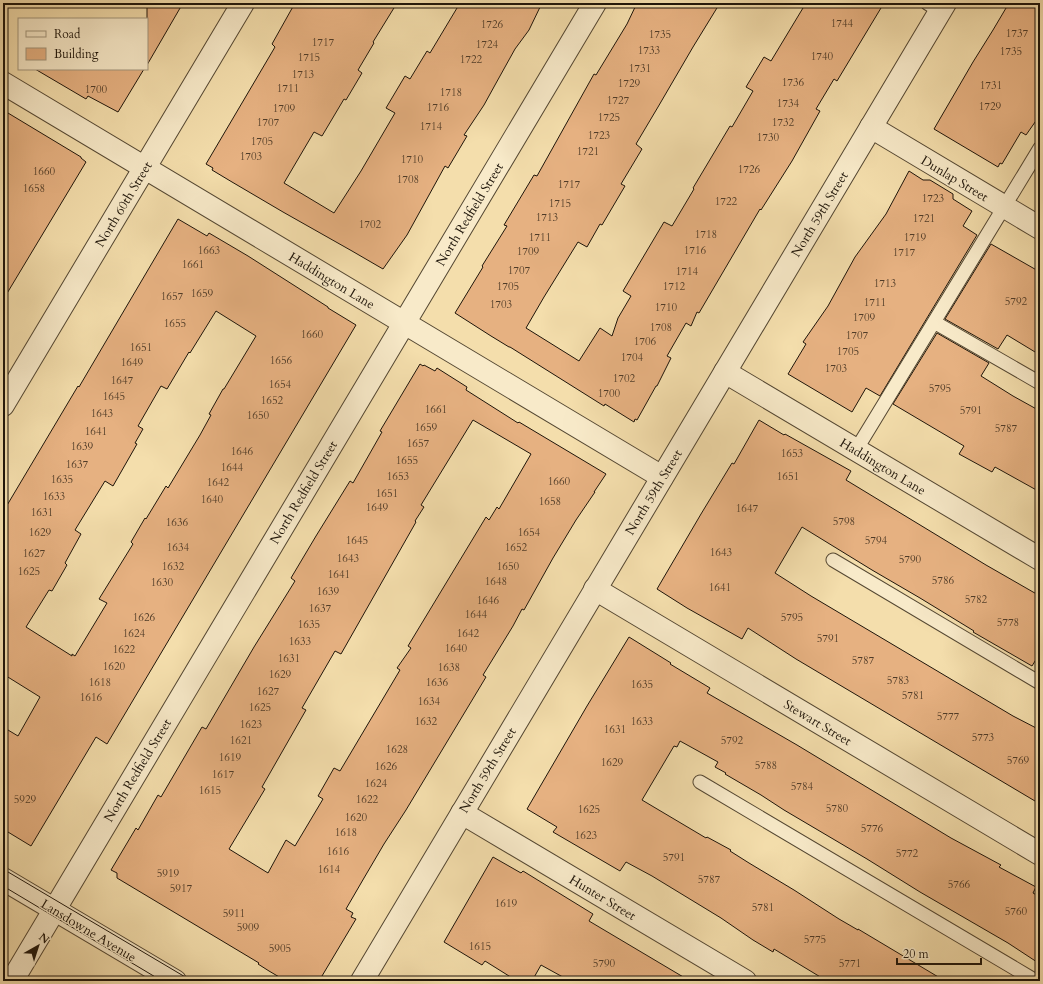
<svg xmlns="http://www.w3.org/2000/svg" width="1043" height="984" font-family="Cardo,serif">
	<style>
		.building { fill: #e6b181; stroke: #1e150a; fill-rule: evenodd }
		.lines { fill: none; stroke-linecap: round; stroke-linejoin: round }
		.service-casing { stroke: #544732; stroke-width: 15 }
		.minor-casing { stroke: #544732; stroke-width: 24 }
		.tertiary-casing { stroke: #544732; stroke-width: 24 }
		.service { stroke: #f8eac9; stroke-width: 13 }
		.minor { stroke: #f8eac9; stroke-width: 22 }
		.tertiary { stroke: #f8eac9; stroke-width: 22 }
		.tram { stroke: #1e150a; stroke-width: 1 }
		.labels { text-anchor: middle; stroke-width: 3; stroke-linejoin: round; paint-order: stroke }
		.number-label { font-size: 11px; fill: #503c28 }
		.street-label { font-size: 13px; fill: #1e150a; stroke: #f8eac9 }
	</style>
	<rect width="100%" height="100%" fill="#f4deac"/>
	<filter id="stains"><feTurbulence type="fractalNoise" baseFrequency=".005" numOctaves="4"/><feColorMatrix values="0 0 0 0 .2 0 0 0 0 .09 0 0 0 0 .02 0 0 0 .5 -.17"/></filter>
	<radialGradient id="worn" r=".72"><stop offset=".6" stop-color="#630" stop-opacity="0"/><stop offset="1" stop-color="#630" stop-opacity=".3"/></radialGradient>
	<!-- building -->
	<path class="building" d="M147 3H183L147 65Z
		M295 3H397L373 42 374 43 358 70 362 73 346 100 344 99 322 136 314 132 284 183 334 213 361 171 395 113 386 108 405 76 410 79 427 51 430 53 460 3H542L529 30 515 49 495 85 484 105 464 135 467 136 448 168 445 166 407 235 383 269 352 251 283 212 232 182 212 170 213 168 206 164 275 47 272 44Z
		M637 3H720L693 47 658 107 636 144 642 149 621 184 625 186 602 225 600 224 587 247 578 242 544 297 526 328 579 361 600 328 612 336 618 318 631 296 623 291 664 222 672 226 694 189 693 188 730 126 732 127 753 91 746 87 764 57 771 61 806 3H884L837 81 834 79 816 109 820 111 792 161 761 210 760 209 699 313 697 312 691 326 686 323 667 356 671 358 657 386H656L637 420 635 419 634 422 605 404 604 406 510 347H509L491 336 455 313 483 267 482 266 507 226 504 225 534 175 537 176 594 74 596 75 627 24Z
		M1009 3H1040V115L1026 135 1021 132 1002 164 1000 163 998 167 934 129 973 62 993 30Z
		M35 69H144L118 112 88 96 86 99Z
		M3 110 81 157V158L86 162 3 300Z
		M909 171 923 180H930L953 194V199L972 211 963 226 977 235 880 396 866 388 852 412 788 374 806 344 803 342 828 306 855 257 886 214Z
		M178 219 207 236 209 233 248 256 328 307V308L356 325 107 744 96 737 31 846 3 829V727L18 736 40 697 3 674V512L78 386 79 387 89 370ZM216 311 256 336 224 389H223L209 414 211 415 200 435 168 488 166 486 146 519 145 518 131 542 133 544 99 599 107 603 75 656 72 654V656L26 627 49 590 52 591 67 565 65 563 81 534 75 530 105 481 113 486 137 444 135 443 143 429 138 426 161 386 167 389 189 352 190 353Z
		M991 244 1040 272V355L1007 335 998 349 945 319Z
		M937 333 989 363 981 376 1013 396 1040 411V492L995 467 992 472 959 454 964 446 893 404Z
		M420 364 423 366 424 365 435 371 437 368 467 387 466 390 518 423 519 422 606 474 594 492H595L576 520 553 558 524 610 522 609 513 626 483 675 486 677 406 810 384 844 364 878 346 909 353 913 351 917 356 919 319 981H286L269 971 258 964 259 963 117 878V873L111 870 136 828 138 830 158 795 161 797 202 727 206 729 254 647 295 581 291 578 316 536 350 481 353 483 382 432 380 431ZM473 420 531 454 499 509 497 507 489 520 486 517 408 646 411 648 397 668 400 670 340 771 334 768 318 796 323 799 295 846 286 840 268 873 229 849 265 789 262 787 306 710 302 708 335 651 341 654 416 522 415 521 424 507 421 505Z
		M759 420 784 435 785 434 851 471 846 480 986 565 1040 596V653L1032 666 973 632 974 631 920 598 872 570 802 527 775 573 811 596 1013 716 1040 730V804L796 659 748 628 742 639 687 608 657 589 701 514 732 463 734 464Z
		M629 637 671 663 670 664 710 688 707 693 797 745 951 838 1001 865 999 867 1036 887 1033 893 1040 897V964L1008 943 920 892 867 859 784 810 761 795 725 774 726 773 715 767 718 762 680 741 677 747 674 746 642 800 706 838 707 837 731 850 730 851 749 863 794 890 839 919 858 930V929L945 981H827L774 949 773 952 753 940 721 918 652 876 626 862 620 871 553 832 557 827 527 809 587 706Z
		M493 857 521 873 523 871 593 914 589 921 690 981H570L541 965 532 981H517L485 961 482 965 444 942Z"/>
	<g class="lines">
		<defs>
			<path id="service" d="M927 3 940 11
				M934 322 1040 383
				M856 450 1040 148
				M833 560 1040 683
				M700 782 1036 981"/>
			<path id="minor" d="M3 83 662 477
				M871 127 1040 228
				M725 372 1040 559
				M3 405 243 3
				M595 589 1040 854
				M462 813 745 981
				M12 981 595 3"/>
			<path id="tertiary" d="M3 879 175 981
				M362 981 945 3"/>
		</defs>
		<!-- service casing -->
		<use href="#service" class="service-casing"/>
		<!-- minor casing -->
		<use href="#minor" class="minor-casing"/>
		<!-- tertiary casing -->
		<use href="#tertiary" class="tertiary-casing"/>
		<!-- service -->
		<use href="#service" class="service"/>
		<!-- minor -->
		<use href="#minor" class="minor"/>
		<!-- tertiary -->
		<use href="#tertiary" class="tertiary"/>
		<!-- tram -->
		<path class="tram" d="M3 869 192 981
			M3 886 162 981"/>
	</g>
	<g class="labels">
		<!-- number labels -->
		<g class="number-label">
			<text x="842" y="27">1744</text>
			<text x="492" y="28">1726</text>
			<text x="1017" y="37">1737</text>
			<text x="660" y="38">1735</text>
			<text x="323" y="46">1717</text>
			<text x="487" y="48">1724</text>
			<text x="649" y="54">1733</text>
			<text x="1011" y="55">1735</text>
			<text x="822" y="60">1740</text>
			<text x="309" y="61">1715</text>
			<text x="471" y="63">1722</text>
			<text x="640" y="72">1731</text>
			<text x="303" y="78">1713</text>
			<text x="793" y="86">1736</text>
			<text x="629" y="87">1729</text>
			<text x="991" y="89">1731</text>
			<text x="288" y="92">1711</text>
			<text x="96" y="93">1700</text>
			<text x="451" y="96">1718</text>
			<text x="618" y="104">1727</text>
			<text x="788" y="107">1734</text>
			<text x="990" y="110">1729</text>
			<text x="438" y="111">1716</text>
			<text x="284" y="112">1709</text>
			<text x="609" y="121">1725</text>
			<text x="268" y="126">1707</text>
			<text x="783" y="126">1732</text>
			<text x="431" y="130">1714</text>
			<text x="599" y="139">1723</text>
			<text x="768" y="141">1730</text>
			<text x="262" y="145">1705</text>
			<text x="588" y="155">1721</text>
			<text x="251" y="160">1703</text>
			<text x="412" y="163">1710</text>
			<text x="749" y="173">1726</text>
			<text x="44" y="175">1660</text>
			<text x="408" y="183">1708</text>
			<text x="569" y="188">1717</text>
			<text x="34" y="192">1658</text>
			<text x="933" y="202">1723</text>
			<text x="726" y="205">1722</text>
			<text x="560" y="207">1715</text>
			<text x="547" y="221">1713</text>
			<text x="924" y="222">1721</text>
			<text x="370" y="228">1702</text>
			<text x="706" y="238">1718</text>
			<text x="540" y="241">1711</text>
			<text x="915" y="241">1719</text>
			<text x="209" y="254">1663</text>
			<text x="695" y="254">1716</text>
			<text x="528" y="255">1709</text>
			<text x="904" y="256">1717</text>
			<text x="193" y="268">1661</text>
			<text x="519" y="274">1707</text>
			<text x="687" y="275">1714</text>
			<text x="885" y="287">1713</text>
			<text x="508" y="290">1705</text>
			<text x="674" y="290">1712</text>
			<text x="202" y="297">1659</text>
			<text x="172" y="300">1657</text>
			<text x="1016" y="305">5792</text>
			<text x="875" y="306">1711</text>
			<text x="501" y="308">1703</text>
			<text x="666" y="311">1710</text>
			<text x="864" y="321">1709</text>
			<text x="175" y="327">1655</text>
			<text x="661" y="331">1708</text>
			<text x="312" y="338">1660</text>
			<text x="857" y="339">1707</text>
			<text x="645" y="345">1706</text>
			<text x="141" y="351">1651</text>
			<text x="848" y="355">1705</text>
			<text x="632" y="361">1704</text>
			<text x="281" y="364">1656</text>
			<text x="132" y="366">1649</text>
			<text x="836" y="372">1703</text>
			<text x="624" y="382">1702</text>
			<text x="122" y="384">1647</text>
			<text x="280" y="388">1654</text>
			<text x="940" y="392">5795</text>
			<text x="609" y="397">1700</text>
			<text x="114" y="400">1645</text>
			<text x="272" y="404">1652</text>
			<text x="436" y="413">1661</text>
			<text x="971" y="414">5791</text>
			<text x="102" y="417">1643</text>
			<text x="258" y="419">1650</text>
			<text x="426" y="431">1659</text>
			<text x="1006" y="432">5787</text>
			<text x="96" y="435">1641</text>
			<text x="418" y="447">1657</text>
			<text x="82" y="450">1639</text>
			<text x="242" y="455">1646</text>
			<text x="792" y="457">1653</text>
			<text x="407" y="464">1655</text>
			<text x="77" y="468">1637</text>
			<text x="232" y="471">1644</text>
			<text x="398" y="480">1653</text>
			<text x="788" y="480">1651</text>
			<text x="62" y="483">1635</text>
			<text x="559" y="485">1660</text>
			<text x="218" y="486">1642</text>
			<text x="387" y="497">1651</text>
			<text x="54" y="500">1633</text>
			<text x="212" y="503">1640</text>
			<text x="550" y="505">1658</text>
			<text x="377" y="511">1649</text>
			<text x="747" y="512">1647</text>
			<text x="42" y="516">1631</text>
			<text x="844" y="525">5798</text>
			<text x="177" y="526">1636</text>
			<text x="40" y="536">1629</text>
			<text x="529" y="536">1654</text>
			<text x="357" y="544">1645</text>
			<text x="876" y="544">5794</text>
			<text x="178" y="551">1634</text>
			<text x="516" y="551">1652</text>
			<text x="721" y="556">1643</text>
			<text x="34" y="557">1627</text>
			<text x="348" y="562">1643</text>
			<text x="910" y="563">5790</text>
			<text x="173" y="570">1632</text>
			<text x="508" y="570">1650</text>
			<text x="29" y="575">1625</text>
			<text x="339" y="578">1641</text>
			<text x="943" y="584">5786</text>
			<text x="496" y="585">1648</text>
			<text x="162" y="586">1630</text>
			<text x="720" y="591">1641</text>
			<text x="328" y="595">1639</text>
			<text x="976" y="603">5782</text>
			<text x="488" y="604">1646</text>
			<text x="320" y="612">1637</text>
			<text x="476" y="618">1644</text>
			<text x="144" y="621">1626</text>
			<text x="792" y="621">5795</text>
			<text x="1008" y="626">5778</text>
			<text x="309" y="628">1635</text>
			<text x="134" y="637">1624</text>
			<text x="468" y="637">1642</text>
			<text x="828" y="642">5791</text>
			<text x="300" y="645">1633</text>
			<text x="456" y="652">1640</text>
			<text x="124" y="653">1622</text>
			<text x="289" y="662">1631</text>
			<text x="863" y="664">5787</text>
			<text x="114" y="670">1620</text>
			<text x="449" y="671">1638</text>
			<text x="280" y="678">1629</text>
			<text x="898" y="684">5783</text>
			<text x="100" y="686">1618</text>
			<text x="437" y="686">1636</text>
			<text x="642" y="688">1635</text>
			<text x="268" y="695">1627</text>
			<text x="913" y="699">5781</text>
			<text x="91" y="701">1616</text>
			<text x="429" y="705">1634</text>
			<text x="260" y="711">1625</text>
			<text x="948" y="720">5777</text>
			<text x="426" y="725">1632</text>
			<text x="642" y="725">1633</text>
			<text x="251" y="728">1623</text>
			<text x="615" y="733">1631</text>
			<text x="983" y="741">5773</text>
			<text x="241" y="744">1621</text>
			<text x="732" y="744">5792</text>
			<text x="397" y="753">1628</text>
			<text x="230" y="761">1619</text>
			<text x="1018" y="764">5769</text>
			<text x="612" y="766">1629</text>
			<text x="766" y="769">5788</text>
			<text x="386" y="770">1626</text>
			<text x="223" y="778">1617</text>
			<text x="376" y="787">1624</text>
			<text x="802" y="790">5784</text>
			<text x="210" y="794">1615</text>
			<text x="25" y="803">5929</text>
			<text x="367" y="803">1622</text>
			<text x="837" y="812">5780</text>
			<text x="589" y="813">1625</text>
			<text x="356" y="821">1620</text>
			<text x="872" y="832">5776</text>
			<text x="346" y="836">1618</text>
			<text x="586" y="839">1623</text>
			<text x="338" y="855">1616</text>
			<text x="907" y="857">5772</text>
			<text x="674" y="861">5791</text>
			<text x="329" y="873">1614</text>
			<text x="168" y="877">5919</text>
			<text x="709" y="883">5787</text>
			<text x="959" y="888">5766</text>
			<text x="181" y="892">5917</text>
			<text x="506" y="907">1619</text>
			<text x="763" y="911">5781</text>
			<text x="1016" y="915">5760</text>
			<text x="234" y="917">5911</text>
			<text x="248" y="931">5909</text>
			<text x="815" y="943">5775</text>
			<text x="480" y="950">1615</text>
			<text x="280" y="952">5905</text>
			<text x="604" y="967">5790</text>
			<text x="850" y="967">5771</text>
		</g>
		<!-- street labels -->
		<g class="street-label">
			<text transform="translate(955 178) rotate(31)" y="5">Dunlap Street</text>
			<text transform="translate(123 204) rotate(-59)" y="5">North 60th Street</text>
			<text transform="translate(469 214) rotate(-59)" y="5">North Redfield Street</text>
			<text transform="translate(819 214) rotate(-59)" y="5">North 59th Street</text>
			<text transform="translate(332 280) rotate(31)" y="5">Haddington Lane</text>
			<text transform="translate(883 466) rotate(31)" y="5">Haddington Lane</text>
			<text transform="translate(303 492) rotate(-59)" y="5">North Redfield Street</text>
			<text transform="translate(653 492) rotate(-59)" y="5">North 59th Street</text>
			<text transform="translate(818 722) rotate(31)" y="5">Stewart Street</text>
			<text transform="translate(137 770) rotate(-59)" y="5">North Redfield Street</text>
			<text transform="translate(487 770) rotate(-59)" y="5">North 59th Street</text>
			<text transform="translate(603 897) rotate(31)" y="5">Hunter Street</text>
			<text transform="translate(89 930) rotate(31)" y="5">Lansdowne Avenue</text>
		</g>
	</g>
	<!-- margin -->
	<rect width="1043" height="984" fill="none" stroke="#f4deac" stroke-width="16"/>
	<rect x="4" y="4" width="1035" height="976" fill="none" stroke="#1e150a" stroke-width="2"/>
	<rect x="8" y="8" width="1027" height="968" fill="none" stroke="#1e150a"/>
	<!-- legend -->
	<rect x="18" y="18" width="130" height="52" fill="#f8eac9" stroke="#a1957d"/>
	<rect x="26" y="31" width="20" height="6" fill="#f8eac9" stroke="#a1957d"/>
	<text x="54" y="38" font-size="12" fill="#1e150a">Road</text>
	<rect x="26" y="48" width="20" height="12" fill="#e6b181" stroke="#a1957d"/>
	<text x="54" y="58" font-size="12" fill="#1e150a">Building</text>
	<!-- north arrow -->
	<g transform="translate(38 946) rotate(39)" stroke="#f8eac9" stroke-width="3" paint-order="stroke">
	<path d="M0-3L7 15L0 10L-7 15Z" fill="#1e150a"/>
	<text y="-6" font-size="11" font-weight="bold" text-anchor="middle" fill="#1e150a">N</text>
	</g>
	<!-- scale -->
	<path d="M897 958v6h84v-6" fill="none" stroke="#1e150a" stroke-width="2"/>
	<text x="903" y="958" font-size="12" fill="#1e150a" stroke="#f8eac9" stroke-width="3" paint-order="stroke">20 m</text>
	<rect width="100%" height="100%" filter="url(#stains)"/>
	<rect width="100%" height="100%" fill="url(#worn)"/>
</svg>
